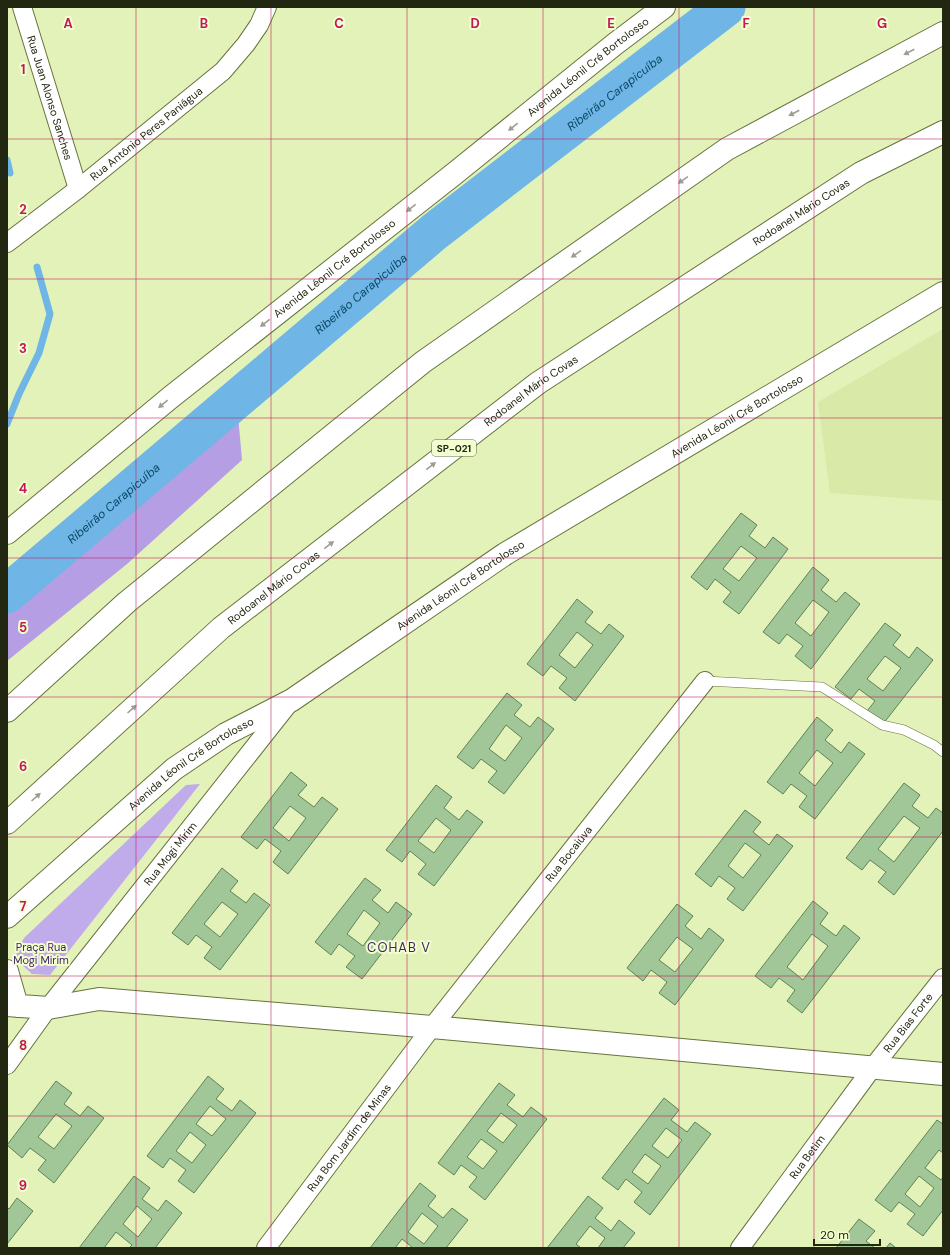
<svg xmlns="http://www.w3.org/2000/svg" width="950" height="1255" font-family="'DM Sans',sans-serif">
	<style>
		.built { fill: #d9e9a8 }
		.green { fill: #c0abeb }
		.forest { fill: #b59ee3 }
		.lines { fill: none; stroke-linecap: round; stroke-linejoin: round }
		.stream { stroke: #6fb6e6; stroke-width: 7 }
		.river { stroke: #6fb6e6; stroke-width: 39 }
		.building { fill: #a1c697; stroke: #5f8256; fill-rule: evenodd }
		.service-casing { stroke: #67733e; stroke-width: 10 }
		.minor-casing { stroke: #67733e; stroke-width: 20 }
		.tertiary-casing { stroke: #67733e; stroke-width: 24 }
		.secondary-casing { stroke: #67733e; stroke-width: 24 }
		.motorway-casing { stroke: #67733e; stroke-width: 24 }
		.service { stroke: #fff; stroke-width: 9 }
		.minor { stroke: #fff; stroke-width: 18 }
		.tertiary { stroke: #fff; stroke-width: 22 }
		.secondary { stroke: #fff; stroke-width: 22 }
		.motorway { stroke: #fff; stroke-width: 22 }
		.oneway { fill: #9c9e94 }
		.grid { fill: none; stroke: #c2185b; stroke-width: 1; stroke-opacity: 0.55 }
		.labels { text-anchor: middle; stroke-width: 4; stroke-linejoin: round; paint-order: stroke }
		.shield { fill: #f2fecf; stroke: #60684a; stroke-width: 1 }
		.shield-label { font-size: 10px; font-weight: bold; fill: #222711 }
		.street-label { font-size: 11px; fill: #222711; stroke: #f2fecf }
		.park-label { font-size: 11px; fill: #401d6c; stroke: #f2fecf }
		.water-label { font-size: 12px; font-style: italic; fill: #0c4666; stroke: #f2fecf }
		.quarter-label { font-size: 13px; letter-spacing: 1px; fill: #3f2761; stroke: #f2fecf }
		.grid-label { font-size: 13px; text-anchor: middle; font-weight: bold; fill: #c2185b; stroke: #f2fecf; stroke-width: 4; stroke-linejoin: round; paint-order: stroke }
	</style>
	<rect width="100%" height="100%" fill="#e3f2b8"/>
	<!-- built -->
	<path class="built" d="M943 329V501L830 493 818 402Z"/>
	<!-- green -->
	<path class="green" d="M200 784 50 975 32 974 18 961 16 952 24 938 186 785Z"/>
	<!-- forest -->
	<path class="forest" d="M238 415 242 460 127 564 7 661V604Z"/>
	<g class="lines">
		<!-- stream -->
		<path class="stream" d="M7 160 10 173
			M7 424 19 394 39 353 50 314 37 267"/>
		<!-- river -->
		<path class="river" id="s1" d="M7 594 434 232 726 7"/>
	</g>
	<!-- building -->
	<path class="building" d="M741 513 757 525 749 536 765 548 773 537 788 549 739 614 723 602 731 592 715 579 707 590 691 577ZM741 546 757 558 739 581 723 569Z
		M813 567 829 580 821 590 836 602 845 592 860 604 811 669 795 656 803 646 787 634 779 644 763 632ZM813 600 829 612 811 636 795 623Z
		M577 599 593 612 585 622 601 634 609 624 624 636 575 701 559 688 567 678 551 666 543 676 527 664ZM577 632 593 645 575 668 559 655Z
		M885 623 901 635 893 645 909 658 917 647 933 660 883 724 867 711 875 701 859 689 851 699 835 687ZM885 656 901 668 883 691 867 679Z
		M507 693 522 705 514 715 530 727 538 717 554 729 504 794 488 782 497 771 481 759 473 769 457 757ZM506 725 522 738 505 761 489 749Z
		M817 717 833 730 825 740 841 753 849 742 865 754 815 819 799 807 807 796 791 784 783 794 767 782ZM817 750 833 763 815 786 799 773Z
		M291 772 307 785 298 795 314 807 322 797 338 809 288 874 273 862 281 851 265 839 257 849 241 837ZM290 806 306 818 289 841 273 828Z
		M904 783 920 795 912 806 928 818 936 808 943 813V831L894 895 878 882 886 872 870 860 862 870 846 858ZM904 816 920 828 894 862 878 849Z
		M436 785 452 797 444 808 459 820 467 810 483 822 434 886 418 874 426 864 410 851 402 862 386 850ZM436 818 451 830 434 853 418 841Z
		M745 810 761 822 753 832 769 845 777 834 793 846 743 911 727 899 735 888 719 876 711 887 695 874ZM745 843 761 855 743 878 728 866Z
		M222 868 238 881 230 891 246 903 254 893 270 905 220 970 204 958 212 947 196 935 188 945 172 933ZM222 902 238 914 220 937 204 924Z
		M365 878 381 890 372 900 388 913 396 902 412 914 362 979 346 967 355 956 339 944 331 955 315 942ZM364 910 380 923 363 946 347 934Z
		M813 901 828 913 820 924 836 936 844 925 860 938 802 1013 787 1001 795 990 779 978 771 988 755 976ZM812 934 828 946 803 980 787 967Z
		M677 904 693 916 685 926 701 939 709 928 724 940 675 1005 659 993 667 982 651 970 643 981 627 968ZM677 937 693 949 675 972 659 960Z
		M208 1076 224 1089 216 1099 232 1111 240 1100 256 1113 194 1193 178 1181 186 1170 170 1158 163 1168 147 1156ZM210 1106 226 1119 212 1136 196 1124ZM190 1132 206 1145 192 1163 176 1151Z
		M56 1081 72 1093 64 1104 80 1116 88 1106 104 1118 54 1183 38 1170 46 1160 30 1148 22 1158 7 1145ZM56 1114 72 1126 54 1149 38 1137Z
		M499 1083 515 1095 507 1105 523 1117 531 1107 547 1119 485 1200 469 1187 477 1177 461 1165 454 1175 438 1163ZM501 1113 517 1125 503 1143 487 1131ZM481 1139 497 1151 483 1169 467 1157Z
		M664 1098 679 1110 671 1120 687 1132 695 1122 711 1134 650 1215 634 1202 642 1192 626 1179 618 1190 602 1178ZM666 1128 682 1140 668 1158 652 1146ZM645 1154 661 1166 648 1184 632 1172Z
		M937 1120 943 1124V1153L939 1150 925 1168 941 1180 943 1177V1210L923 1236 907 1224 915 1214 899 1202 891 1212 875 1200ZM919 1176 934 1188 920 1207 905 1194Z
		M134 1176 150 1188 142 1199 158 1211 166 1200 182 1213 155 1248H129L132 1245 116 1232 104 1248H79ZM137 1206 152 1219 138 1237 123 1224Z
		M420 1183 436 1196 428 1206 443 1218 452 1208 468 1220 446 1248H413L402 1239 395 1248H370ZM422 1213 438 1226 424 1244 408 1232Z
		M588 1196 603 1208 595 1218 611 1231 619 1220 635 1233 623 1248H598L605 1238 590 1226 576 1244 581 1248H547Z
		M17 1198 33 1211 7 1244V1207L9 1209Z
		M859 1219 875 1231 866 1241 875 1248H836Z
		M890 1243 896 1248H886Z"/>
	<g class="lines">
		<defs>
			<path id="service" d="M705 681 822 687 882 725 904 730 934 745 943 752"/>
			<g id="minor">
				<path id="s2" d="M22 7 78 189"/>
				<path id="s3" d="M7 243 78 189 223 71 246 44 259 25 267 7"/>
				<path id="s4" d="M7 1065 48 1008 290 702"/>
				<path id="s5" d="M266 1248 432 1027 705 681"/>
				<path id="s6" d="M740 1248 873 1067 943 978"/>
			</g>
			<path id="tertiary" d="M7 971 17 1006
				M7 1005 48 1008 99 999 432 1027 943 1074"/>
			<g id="secondary">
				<path id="s7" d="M7 533 171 397 454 174 615 44 664 7"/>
				<path id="s8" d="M7 917 174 769 226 734 292 700 505 554 943 293"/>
			</g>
			<g id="motorway">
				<path d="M7 711 127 602 423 362 727 149 943 33"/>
				<path id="s9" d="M7 823 221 628 538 383 861 173 943 132"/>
			</g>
		</defs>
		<!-- service casing -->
		<use href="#service" class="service-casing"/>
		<!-- minor casing -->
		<use href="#minor" class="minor-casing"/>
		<!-- tertiary casing -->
		<use href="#tertiary" class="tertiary-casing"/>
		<!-- secondary casing -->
		<use href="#secondary" class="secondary-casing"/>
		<!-- motorway casing -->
		<use href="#motorway" class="motorway-casing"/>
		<!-- service -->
		<use href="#service" class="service"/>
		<!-- minor -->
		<use href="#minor" class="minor"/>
		<!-- tertiary -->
		<use href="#tertiary" class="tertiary"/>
		<!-- secondary -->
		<use href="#secondary" class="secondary"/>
		<!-- motorway -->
		<use href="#motorway" class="motorway"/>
	</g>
	<!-- one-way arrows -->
	<defs><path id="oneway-solid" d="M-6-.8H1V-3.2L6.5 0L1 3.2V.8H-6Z"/></defs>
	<g class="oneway">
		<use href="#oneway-solid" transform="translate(909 52) rotate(152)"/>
		<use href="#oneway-solid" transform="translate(794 113) rotate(152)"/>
		<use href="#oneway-solid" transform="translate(513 127) rotate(141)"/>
		<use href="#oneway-solid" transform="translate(683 180) rotate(145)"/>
		<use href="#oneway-solid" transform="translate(411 208) rotate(142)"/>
		<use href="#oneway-solid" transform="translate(576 254) rotate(145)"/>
		<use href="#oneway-solid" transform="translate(265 323) rotate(142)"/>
		<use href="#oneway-solid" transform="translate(163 404) rotate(140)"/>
		<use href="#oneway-solid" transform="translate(431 466) rotate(-38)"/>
		<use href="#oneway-solid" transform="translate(329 545) rotate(-38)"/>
		<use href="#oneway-solid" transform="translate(132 709) rotate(-42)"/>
		<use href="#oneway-solid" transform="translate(36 797) rotate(-42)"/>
	</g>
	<!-- grid -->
	<path class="grid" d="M136 7V1248M271 7V1248M407 7V1248M543 7V1248M679 7V1248M814 7V1248M7 139H943M7 279H943M7 418H943M7 558H943M7 697H943M7 837H943M7 976H943M7 1116H943"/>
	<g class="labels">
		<!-- shield labels -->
		<rect class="shield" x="432" y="440" width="44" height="16" rx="3"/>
		<g class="shield-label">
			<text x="454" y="452">SP-021</text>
		</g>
		<!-- street labels -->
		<g class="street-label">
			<text dy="4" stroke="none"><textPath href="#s7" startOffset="745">Avenida Léonil Cré Bortolosso</textPath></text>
			<text dy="4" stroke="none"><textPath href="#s2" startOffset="95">Rua Juan Alonso Sanches</textPath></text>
			<text dy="4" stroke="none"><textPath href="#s3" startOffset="177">Rua Antônio Peres Paniágua</textPath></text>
			<text dy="4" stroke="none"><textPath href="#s9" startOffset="1004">Rodoanel Mário Covas</textPath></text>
			<text dy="4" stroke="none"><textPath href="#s7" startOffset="421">Avenida Léonil Cré Bortolosso</textPath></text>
			<text dy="4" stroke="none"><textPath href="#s9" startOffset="680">Rodoanel Mário Covas</textPath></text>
			<text dy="4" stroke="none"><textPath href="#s8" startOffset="888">Avenida Léonil Cré Bortolosso</textPath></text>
			<text dy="4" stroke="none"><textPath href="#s8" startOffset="564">Avenida Léonil Cré Bortolosso</textPath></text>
			<text dy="4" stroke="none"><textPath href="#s9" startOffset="356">Rodoanel Mário Covas</textPath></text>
			<text dy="4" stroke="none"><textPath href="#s8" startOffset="240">Avenida Léonil Cré Bortolosso</textPath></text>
			<text dy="4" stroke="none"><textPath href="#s4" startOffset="267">Rua Mogi Mirim</textPath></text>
			<text dy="4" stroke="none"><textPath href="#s5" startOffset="497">Rua Bocaiúva</textPath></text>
			<text dy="4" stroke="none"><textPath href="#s6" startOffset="281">Rua Bias Forte</textPath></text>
			<text dy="4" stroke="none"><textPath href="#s5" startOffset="138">Rua Bom Jardim de Minas</textPath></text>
			<text dy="4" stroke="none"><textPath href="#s6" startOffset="113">Rua Betim</textPath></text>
		</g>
		<!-- park labels -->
		<g class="park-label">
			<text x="41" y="951">Praça Rua<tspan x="41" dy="13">Mogi Mirim</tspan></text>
		</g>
		<!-- water labels -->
		<g class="water-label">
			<text dy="4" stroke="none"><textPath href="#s1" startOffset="788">Ribeirão Carapicuíba</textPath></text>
			<text dy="4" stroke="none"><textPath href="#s1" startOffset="464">Ribeirão Carapicuíba</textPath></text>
			<text dy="4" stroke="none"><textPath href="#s1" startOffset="140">Ribeirão Carapicuíba</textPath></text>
		</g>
		<!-- quarter labels -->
		<g class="quarter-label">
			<text x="399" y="952">COHAB V</text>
		</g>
	</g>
	<g class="grid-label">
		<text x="68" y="28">A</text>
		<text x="204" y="28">B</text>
		<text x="339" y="28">C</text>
		<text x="475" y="28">D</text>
		<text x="611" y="28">E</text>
		<text x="746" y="28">F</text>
		<text x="882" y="28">G</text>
		<text x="23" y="74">1</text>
		<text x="23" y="214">2</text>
		<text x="23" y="353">3</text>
		<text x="23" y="493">4</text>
		<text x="23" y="632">5</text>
		<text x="23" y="771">6</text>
		<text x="23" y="911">7</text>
		<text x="23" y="1050">8</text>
		<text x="23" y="1190">9</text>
	</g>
	<!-- border -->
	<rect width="950" height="1255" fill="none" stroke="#222711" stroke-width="16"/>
	<!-- scale -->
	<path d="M814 1239v6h66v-6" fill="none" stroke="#222711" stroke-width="2"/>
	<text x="820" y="1239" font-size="12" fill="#222711" stroke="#f2fecf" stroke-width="3" paint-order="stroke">20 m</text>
</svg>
